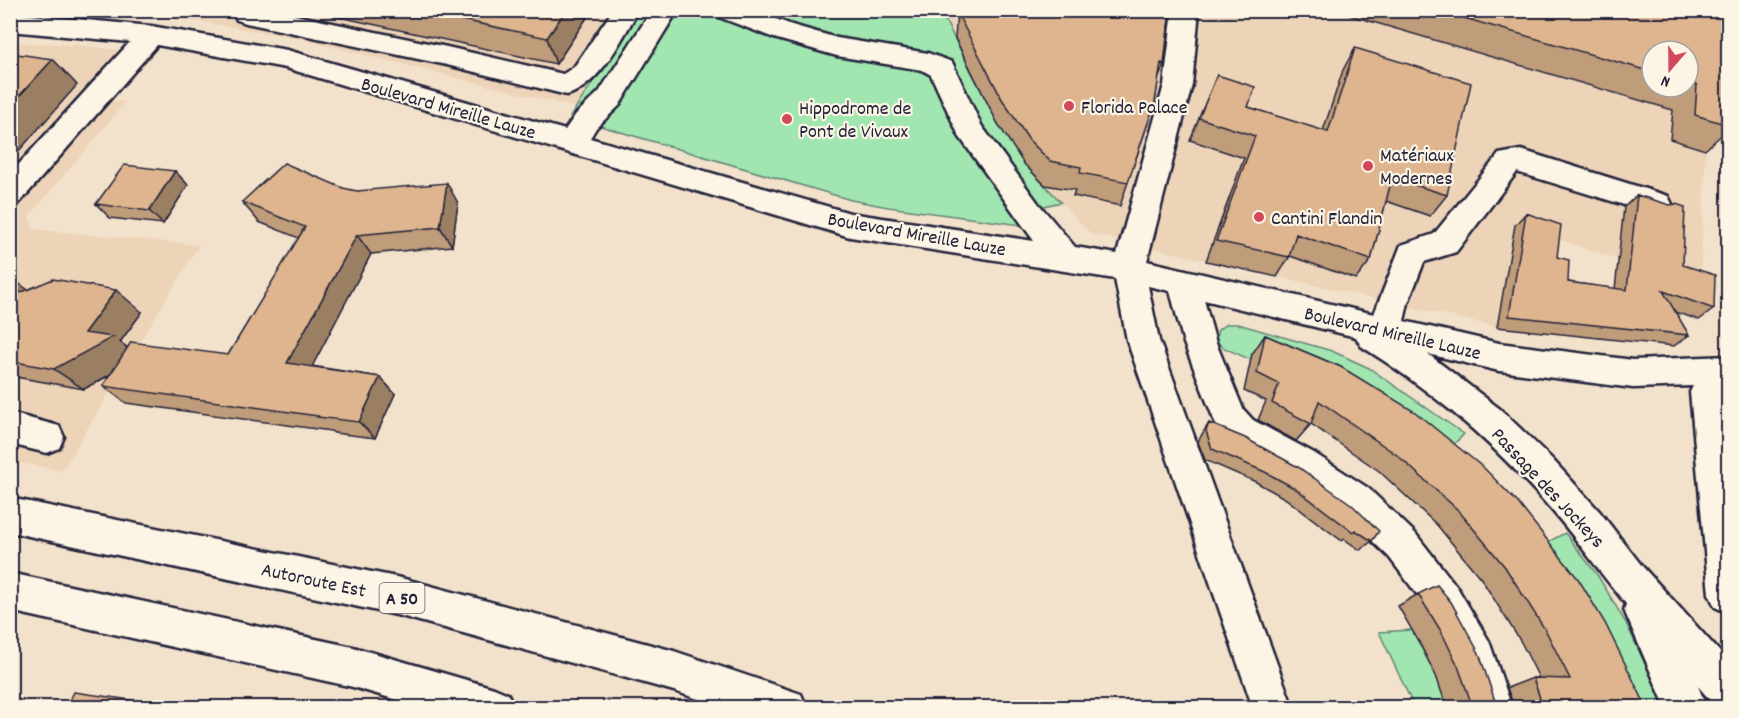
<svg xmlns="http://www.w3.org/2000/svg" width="1739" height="718" font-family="Dekko,sans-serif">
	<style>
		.built { fill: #edd4b9; fill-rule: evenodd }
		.green { fill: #a1e6b1; stroke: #628476; stroke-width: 1.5 }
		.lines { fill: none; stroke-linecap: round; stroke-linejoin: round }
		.minor-casing { stroke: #22223b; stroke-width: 5 }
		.highway-casing { stroke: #22223b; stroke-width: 5 }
		.minor { fill: #fcf5e5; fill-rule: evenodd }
		.highway { fill: #fcf5e5; fill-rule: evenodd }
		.wall { fill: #bf9c7a; stroke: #22223b; stroke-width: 1.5; fill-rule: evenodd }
		.shaded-wall { fill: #9b7f63; stroke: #22223b; stroke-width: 1.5 }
		.building { fill: #deb58e; stroke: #22223b; stroke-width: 1.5 }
		.poi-dot { fill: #d1495b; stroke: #fcf5e5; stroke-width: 2 }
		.labels { text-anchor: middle; stroke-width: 4.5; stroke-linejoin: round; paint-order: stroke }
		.shield { fill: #fcf5e5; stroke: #63616e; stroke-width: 1.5 }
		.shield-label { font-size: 18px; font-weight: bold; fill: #22223b }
		.poi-label { font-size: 20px; fill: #22223b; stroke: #fcf5e5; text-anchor: start }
		.street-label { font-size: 20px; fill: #22223b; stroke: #fcf5e5 }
	</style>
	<rect width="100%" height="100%" fill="#f3e2cb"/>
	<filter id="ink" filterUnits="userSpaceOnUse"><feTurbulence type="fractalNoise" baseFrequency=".0167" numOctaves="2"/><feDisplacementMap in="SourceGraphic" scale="12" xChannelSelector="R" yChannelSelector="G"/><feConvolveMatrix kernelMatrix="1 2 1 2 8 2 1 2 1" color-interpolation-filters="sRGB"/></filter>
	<g filter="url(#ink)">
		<!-- built -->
		<path class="built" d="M142 10 639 11 577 108 296 38 206 23 139 14Z
			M984 10 1712 11 1700 287 1515 225 1497 327 1091 234 1031 171 1013 147 998 124 945 20ZM1652 51H1688V87H1652Z
			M10 42 80 45 124 51 90 97 126 102 29 217 34 229 199 245 62 471 11 461Z"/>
		<!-- green -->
		<path class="green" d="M639 11H984L945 20 998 124 1031 171 1061 202 1014 213 1021 225 888 207 851 200 570 117Z
			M1226 324H1238L1332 351 1369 368 1464 434 1437 461 1252 354 1251 360 1222 347 1216 340 1218 330Z
			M1565 533 1598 576 1626 623 1665 707H1612L1525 554Z
			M1412 630 1436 676 1447 707H1414L1379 632Z"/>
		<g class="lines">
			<defs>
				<path id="minor" d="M235 10H271L447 47 563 74 574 67 613 10H639C621 39 601 85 567 95L447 65 246 23 237 20 233 14Z
					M652 10H678L619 106 596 128 590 138 850 213 1034 241 959 136 931 75 922 70 837 56 774 38 716 16 712 10H752L792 25 837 38 928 53 952 62 981 125 1038 203 1075 247 1117 254 1164 85 1173 10H1199L1192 85 1147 261 1374 314 1401 245 1434 234 1499 154 1521 150 1668 196 1672 204 1668 212 1657 215 1517 172 1456 252 1424 262 1408 303 1404 321 1499 343 1633 360 1728 356V393L1724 397 1728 433V613L1715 607 1709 594 1690 392 1693 386 1633 388 1499 371 1428 354 1500 409 1552 459 1600 512 1642 566 1728 661V708L1714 705 1698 686 1707 708H1666L1624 610 1626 604C1600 573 1577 539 1550 508 1495 444 1432 390 1361 346L1356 337 1204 300 1216 343 1243 409 1253 420 1314 453 1368 488 1415 533 1457 587 1489 641 1512 708H1472L1458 663 1431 613 1389 557 1342 512 1290 475 1229 442 1218 430 1184 343 1170 291 1148 286 1159 340 1293 708H1253L1127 340 1115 279 850 237 286 68 157 45 20 202 10 205V174L130 42 10 31V13L151 26 287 50 565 130 576 114 599 92Z
					M10 413 59 426 64 437 59 448 47 453 10 444Z"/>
				<path id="highway" d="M10 498 401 578 674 651 801 694 807 708H725L674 691 401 616 10 532Z
					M10 573 353 647 494 688 508 694 514 708H424L353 687 10 611Z"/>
			</defs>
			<!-- minor casing -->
			<use href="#minor" class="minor-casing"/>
			<!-- highway casing -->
			<use href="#highway" class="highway-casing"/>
			<!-- minor -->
			<use href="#minor" class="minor"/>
			<!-- highway -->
			<use href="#highway" class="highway"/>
		</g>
		<!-- wall -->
		<path class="wall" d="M307 10H592L556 64Z
			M1332 10H1728V129L1705 150 1670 139 1673 110ZM1652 51H1688V87H1652Z
			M957 13 1164 64 1158 80 1155 102 1120 206 1073 196 1075 190 1045 185 1024 164 998 124 955 38Z
			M1355 48 1447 195 1430 216 1386 201 1371 260 1356 279 1290 256 1277 277 1206 261 1244 158 1190 140 1217 75 1248 107 1323 131 1343 70Z
			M175 171 188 185 163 224 110 218 96 204Z
			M357 191 458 203 452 246 371 254 312 366 380 377 395 394 375 438 334 433 331 431 126 403 103 386 110 375 84 389 10 376V277L27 290 142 312 120 342 128 348 228 355 299 238 259 222 242 202Z
			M1637 195 1683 265 1714 309 1699 320 1675 312 1689 335 1674 346 1497 327 1515 225 1526 213 1557 257 1568 282 1615 289 1624 207Z
			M1265 335 1341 367 1645 708H1447L1436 676 1419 642 1398 606 1418 594 1495 701H1512L1507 688 1533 678H1539L1521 642 1482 580 1437 525 1379 471 1311 424 1296 441 1258 420 1266 401 1244 391 1252 354Z
			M1209 423 1372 541 1360 550 1344 539 1342 541 1286 499 1256 482 1205 460 1198 442 1202 434Z"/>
		<!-- shaded-wall -->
		<path class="shaded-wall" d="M566 10H592L556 64 547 38Z
			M53 59 77 85 10 161V106Z
			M175 171 188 185 163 224 149 211Z
			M447 183 458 203 452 246 440 227Z
			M357 235 371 254 305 380 287 363Z
			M10 277 31 292 10 299Z
			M116 290 142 312 120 342 140 358 84 389 54 369 84 333Z
			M380 377 395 394 375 438 359 422Z
			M160 704 171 708H158Z"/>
		<!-- building -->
		<path class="building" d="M415 10H566L547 38Z
			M966 10H1170L1164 64 1161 63 1155 102 1128 182 1080 173 1081 167 1050 161 1029 140 1002 99 957 13Z
			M1436 10H1728V125L1695 115 1697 85 1688 82V51H1652V72Z
			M1355 48 1471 83 1447 195 1392 178 1371 260 1296 234 1289 257 1216 241 1255 136 1199 118 1217 75 1255 87 1248 107 1328 132Z
			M10 53 53 59 10 106Z
			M284 163 343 188 357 191 447 183 440 227 357 235 287 363 380 377 359 422 317 417 318 416 103 386 131 342 228 355 305 227 242 202Z
			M124 165 175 171 149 211 96 204Z
			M1637 195 1670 205 1676 204 1685 207 1683 265 1715 275 1714 309 1663 291 1689 335 1509 316 1526 213 1561 225 1557 257 1569 260 1568 282 1627 290Z
			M53 279 116 290 84 333 113 337 54 369 10 361V297Z
			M1265 335 1341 367 1415 412 1485 469 1518 503 1579 580 1605 623 1643 700 1645 708H1473L1458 666 1441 631 1418 594 1437 585 1451 602 1479 653 1495 701H1538L1540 698 1533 678 1570 679 1546 631 1505 567 1458 510 1397 455 1319 401 1311 424 1272 403 1279 384 1257 373Z
			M1209 423 1245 438 1298 467 1351 504 1379 531 1372 541 1355 530 1353 532 1296 489 1265 472 1212 449 1206 431Z
			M74 692 160 704 158 708H66Z"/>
	</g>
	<!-- markers -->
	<g class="poi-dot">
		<circle cx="1069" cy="106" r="6"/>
		<circle cx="787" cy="119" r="6"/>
		<circle cx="1368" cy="166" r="6"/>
		<circle cx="1259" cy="217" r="6"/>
	</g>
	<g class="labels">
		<!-- shield labels -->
		<rect class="shield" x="379.5" y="583" width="45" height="30" rx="4.5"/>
		<g class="shield-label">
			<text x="402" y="604">A 50</text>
		</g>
		<!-- poi labels -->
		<g class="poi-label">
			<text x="1081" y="113">Florida Palace</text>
			<text x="799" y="114">Hippodrome de<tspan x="799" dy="23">Pont de Vivaux</tspan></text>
			<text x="1380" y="161">Matériaux<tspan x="1380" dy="23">Modernes</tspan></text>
			<text x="1271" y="224">Cantini Flandin</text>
		</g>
		<!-- street labels -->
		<g class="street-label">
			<text transform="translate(449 107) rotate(16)" y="7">Boulevard Mireille Lauze</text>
			<text transform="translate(917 233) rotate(10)" y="7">Boulevard Mireille Lauze</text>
			<text transform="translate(1393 332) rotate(13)" y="7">Boulevard Mireille Lauze</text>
			<text transform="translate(1549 487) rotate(47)" y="7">Passage des Jockeys</text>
			<text transform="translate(314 579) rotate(12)" y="7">Autoroute Est</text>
		</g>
	</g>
	<!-- margin -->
	<rect width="1739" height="718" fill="none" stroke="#fcf5e5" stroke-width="36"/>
	<rect x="18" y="18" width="1703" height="682" fill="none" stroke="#22223b" stroke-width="2" filter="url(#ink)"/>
	<!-- north arrow -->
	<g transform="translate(1670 69) rotate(200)"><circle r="28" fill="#fcf5e5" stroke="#a5a1a1" stroke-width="1.5"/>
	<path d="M0-4.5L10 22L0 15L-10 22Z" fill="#d1495b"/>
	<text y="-9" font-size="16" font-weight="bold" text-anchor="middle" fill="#22223b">N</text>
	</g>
</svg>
